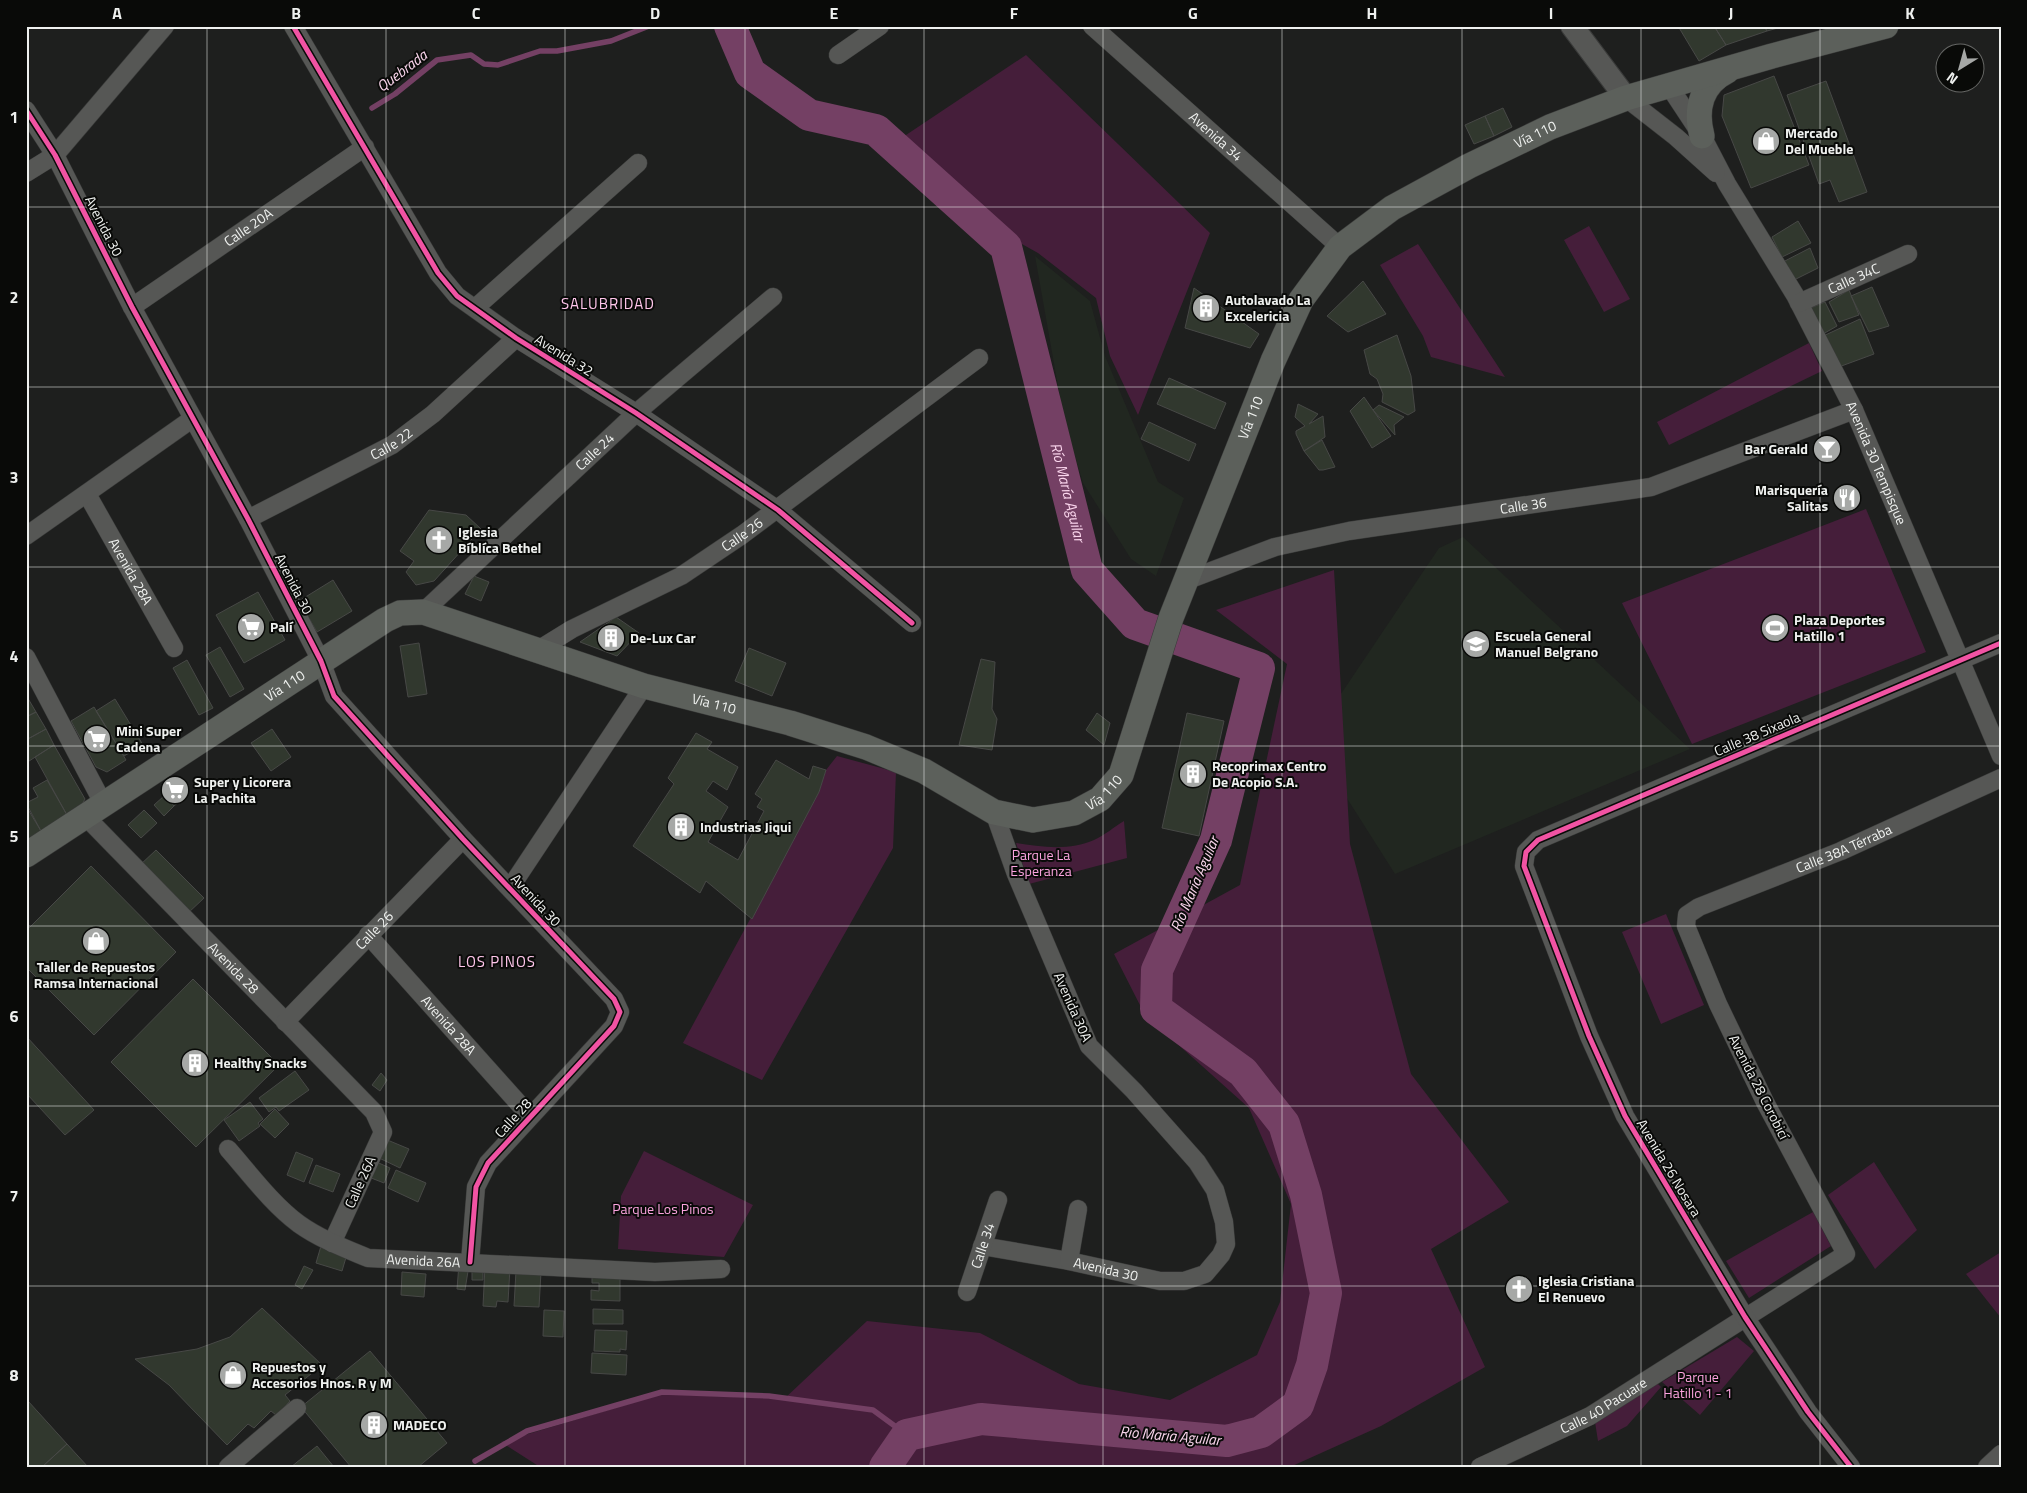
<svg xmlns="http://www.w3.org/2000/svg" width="2027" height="1493" font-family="'Titillium Web',sans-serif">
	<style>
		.built { fill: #212720 }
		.green { fill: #451e3a }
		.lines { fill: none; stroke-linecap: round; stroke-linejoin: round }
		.stream { stroke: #744064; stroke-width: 5.5 }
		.river { stroke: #744064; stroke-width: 32 }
		.building { fill: #31382e; stroke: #474846 }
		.minor-casing { stroke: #3a3b3a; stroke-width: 19 }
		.tertiary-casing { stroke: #3a3b3a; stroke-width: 24 }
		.secondary-casing { stroke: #3a3b3a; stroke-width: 26 }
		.minor { stroke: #565755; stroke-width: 18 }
		.tertiary { stroke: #565755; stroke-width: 22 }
		.secondary { stroke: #5c605b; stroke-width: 25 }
		.cycleway-casing { stroke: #090a08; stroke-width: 8 }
		.cycleway { stroke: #f153a3; stroke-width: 5 }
		.grid { fill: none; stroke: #eff1ef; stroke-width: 1; stroke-opacity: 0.55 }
		.labels { text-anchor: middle; stroke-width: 4; stroke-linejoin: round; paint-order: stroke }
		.poi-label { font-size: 14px; font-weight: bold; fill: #eff1ef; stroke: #090a08; text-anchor: start }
		.street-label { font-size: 14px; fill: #eff1ef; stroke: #090a08 }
		.park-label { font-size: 14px; fill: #fba3de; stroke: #090a08 }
		.water-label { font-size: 15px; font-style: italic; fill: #fbd6ed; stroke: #090a08 }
		.neighbourhood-label { font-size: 15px; letter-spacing: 1px; fill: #ffc6eb; stroke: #090a08 }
		.neatline { fill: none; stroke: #eff1ef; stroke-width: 2 }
		.grid-label { font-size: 16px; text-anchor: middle; font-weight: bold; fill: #eff1ef }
	</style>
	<rect width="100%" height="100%" fill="#1e1f1e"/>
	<!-- built -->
	<path class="built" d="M1035 256 1090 301 1105 356 1158 482 1184 498 1156 576 1131 559 1083 483 1064 420Z
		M1463 537 1690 749 1395 874 1310 740 1439 548Z"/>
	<!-- green -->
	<path class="green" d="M1026 55 1210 233 1138 415 1110 356 1096 298 1038 253 1006 235 900 139Z
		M1589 226 1630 299 1604 312 1564 240Z
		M1418 244 1505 377 1431 357 1423 336 1380 265Z
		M1809 343 1822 371 1669 445 1657 422Z
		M1866 509 1926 652 1692 744 1622 603Z
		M1334 570 1350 844 1411 1074 1509 1202 1431 1249 1485 1367 1381 1426 1290 1467H540L501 1442 662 1394 784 1399 867 1321 980 1333 1079 1384 1170 1400 1257 1355 1280 1302 1291 1204 1249 1108 1145 1015 1114 954 1240 885 1287 664 1216 610Z
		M837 756 896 772 893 848 762 1080 683 1043 819 792 826 770Z
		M1124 821 1127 858 1029 884 1016 843C1041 847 1070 851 1094 840 1105 835 1114 827 1124 821Z
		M1666 914 1704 1005 1661 1024 1622 932Z
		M644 1151 753 1205 724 1257 618 1249 621 1196Z
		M1874 1162 1917 1230 1875 1269 1828 1195Z
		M1813 1212 1831 1246 1749 1298 1726 1261Z
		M2001 1252V1318L1966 1274Z
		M1737 1337 1754 1351 1700 1415 1662 1382Z
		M1657 1383 1661 1387 1627 1426 1598 1441 1595 1422Z"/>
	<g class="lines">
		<!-- stream -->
		<path class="stream" d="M372 108 395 94 437 60 471 55 484 64 498 65 540 51H557L611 41 649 26
			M475 1461 527 1431 662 1392 769 1396 873 1410 907 1435"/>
		<!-- river -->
		<path class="river" id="s1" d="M730 26 750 73 809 115 876 130 1006 247 1087 570 1135 624 1259 668 1216 840 1157 970 1156 1009 1243 1072 1284 1124 1306 1195 1326 1293 1312 1365 1298 1405 1261 1432 1227 1441 981 1419 907 1435 885 1467"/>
	</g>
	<!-- building -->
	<path class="building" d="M1678 26H1714L1726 45 1699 61Z
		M1714 26H1764L1767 31 1726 45Z
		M1764 26H1785L1767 31Z
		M1774 76 1809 165 1751 188 1722 116 1724 95Z
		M1826 81 1867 192 1839 202 1830 180 1819 184 1787 95Z
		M1503 108 1512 127 1494 136 1485 116Z
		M1485 116 1494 136 1474 144 1465 125Z
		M1798 221 1811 243 1782 257 1772 237Z
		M1810 248 1818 268 1790 282 1781 263Z
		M1363 281 1386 314 1348 332 1327 316Z
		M1872 287 1889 326 1869 332 1851 296Z
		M1194 288 1259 334 1250 348 1185 328Z
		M1849 290 1859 315 1839 322 1829 302Z
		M1825 302 1837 326 1823 334 1808 309Z
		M1860 319 1874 354 1836 368 1821 337Z
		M1397 335 1411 376 1415 411 1408 415 1382 402 1383 394 1377 379 1370 374 1364 350Z
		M1169 378 1226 403 1215 429 1157 404Z
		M1364 397 1391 436 1372 448 1350 411Z
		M1298 404 1318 414 1309 424 1323 416 1325 437 1304 451 1296 434V431L1305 426 1295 417Z
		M1379 405 1404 417 1394 425 1395 435 1373 410Z
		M1149 422 1196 444 1189 461 1141 439Z
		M1322 440 1335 467 1323 470H1319L1304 451Z
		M429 510 466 515 481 529 434 581 416 585 406 572 414 561 400 551Z
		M474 576 489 582 481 601 465 594Z
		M333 580 352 611 317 632 299 601Z
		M258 592 285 640 244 663 216 615Z
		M616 617 639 633 617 656 580 642Z
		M419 643 427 694 408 697 400 646Z
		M220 647 244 689 230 697 206 655Z
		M749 648 786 663 772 696 735 681Z
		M981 659 995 662 992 709 997 719 992 750 959 745Z
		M187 660 213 708 199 715 173 668Z
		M26 695 36 712 26 717Z
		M115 699 143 745 124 756 96 711Z
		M94 707 126 760 107 772 96 767 71 721Z
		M36 712 46 729 26 740V717Z
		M1097 713 1110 723 1104 745 1086 730Z
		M1187 713 1224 721 1199 836 1162 828Z
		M46 729 54 745 26 763V740Z
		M272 729 291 757 271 771 251 743Z
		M696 733 712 742 707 749 738 767 727 790 713 781 706 791 728 807 708 842 738 860 764 811 757 807 762 799 755 794 776 760 809 779 813 766 826 770 819 792 752 919 706 881 700 893 633 846 674 784 668 778Z
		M54 745 85 799 81 806 67 815 35 757Z
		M47 780 67 815 41 831 26 803 38 797 33 788Z
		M176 785 186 796 174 806 164 796Z
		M164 796 174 806 164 816 154 805Z
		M26 806 41 831 27 840 26 838Z
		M144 810 157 823 141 838 128 825Z
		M156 850 204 898 187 914 139 866Z
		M91 866 176 952 94 1035 26 967V931Z
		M193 979 279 1065 196 1147 111 1062Z
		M26 1036 94 1110 65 1135 26 1093Z
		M295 1071 309 1090 279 1111 276 1107 269 1112 259 1098Z
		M381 1073 387 1080 380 1091 372 1085Z
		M250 1102 263 1119 258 1123 260 1126 239 1141 224 1120Z
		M275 1109 289 1124 275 1138 260 1124Z
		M385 1139 409 1149 400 1168 377 1157Z
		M296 1152 313 1159 304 1182 287 1175Z
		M372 1160 390 1168 384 1183 366 1176Z
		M316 1165 340 1174 333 1192 309 1183Z
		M396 1170 426 1183 418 1202 388 1188Z
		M321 1246 347 1254 342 1271 316 1263Z
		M459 1264 469 1265 465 1290 457 1289Z
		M304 1266 313 1270 302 1289 295 1285Z
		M485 1266 510 1268 508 1302 497 1301 496 1307 483 1306Z
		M472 1268H483V1280H472Z
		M516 1271 541 1272 539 1307 514 1306Z
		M402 1272 426 1274 424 1297 401 1295Z
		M592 1272 620 1273V1301L591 1300V1290L599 1291V1283H592Z
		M262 1308 322 1365 285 1395 290 1401 276 1415 271 1411 254 1428 248 1424 227 1445 169 1385 135 1359 197 1349 230 1337Z
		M593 1309 623 1310V1324H593Z
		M544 1310 564 1311 563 1337 543 1336Z
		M595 1330 627 1331 626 1350 620 1349V1352L594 1351Z
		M370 1351 447 1443 418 1467H351L301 1407Z
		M592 1353 627 1355 626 1375 591 1373Z
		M28 1401 67 1444 42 1467H26V1402Z
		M67 1444 88 1467H42Z
		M317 1446 334 1467H291Z"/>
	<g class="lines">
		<defs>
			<g id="minor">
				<path d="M293 26 438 273 457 296 516 338 636 413 778 510 912 623"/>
				<path id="s2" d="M1092 26 1340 247"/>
				<path d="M838 55 880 26"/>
				<path id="s3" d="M1669 86 1702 136 1727 184 1795 295 1854 410 2001 756"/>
				<path d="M1626 98 1676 137 1716 173"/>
				<path d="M26 110 55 155 132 307 248 519 321 661 334 696 463 839 614 999 620 1012 614 1026 488 1163 476 1187 470 1262"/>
				<path d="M26 173 55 155 165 26"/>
				<path id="s4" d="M1799 303 1908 254"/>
				<path id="s5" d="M132 307 365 147"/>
				<path d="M475 308 638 163"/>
				<path id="s6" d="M87 494 174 648"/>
				<path id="s7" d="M248 519 392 445 433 414 516 338"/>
				<path d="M26 536 192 419"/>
				<path id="s8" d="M1185 581 1275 547 1349 531 1651 487 1854 410"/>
				<path id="s9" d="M423 612 636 413 773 297"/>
				<path id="s10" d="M538 650 572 629 681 576 742 535 979 358"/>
				<path d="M26 657 104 805"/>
				<path id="s11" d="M86 817 374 1112 383 1132 332 1243"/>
				<path d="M510 888 644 686"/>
				<path id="s12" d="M368 935 530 1116"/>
				<path id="s13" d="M285 1022 463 839"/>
				<path id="s14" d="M228 1149C250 1174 272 1204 299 1224 320 1239 344 1248 368 1258L655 1272 721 1269"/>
				<path id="s15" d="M982 1246 1069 1261 1160 1281H1184L1205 1274 1221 1255 1226 1244 1224 1222 1215 1190 1197 1162 1134 1091 1089 1046 1016 874 994 812"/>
				<path d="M1069 1261 1078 1209"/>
				<path id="s16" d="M967 1292 998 1200"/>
				<path d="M228 1467 297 1408"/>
				<path id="s17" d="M1480 1467 1590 1416 1846 1254 1765 1102 1718 1004 1686 926 1687 915 1699 907 1841 851 2001 778"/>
				<path d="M1851 1467 1808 1412 1745 1317 1625 1116 1589 1036 1524 866 1526 852 1538 840 2001 643"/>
				<path d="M1987 1467 2001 1454"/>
			</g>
			<path id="tertiary" d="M1572 26 1626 98"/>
			<g id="secondary">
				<path d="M1702 136C1695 109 1701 84 1727 71"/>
				<path id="s18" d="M26 855 385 620 400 613 423 612 644 686 790 723 866 747 924 771 994 812 1033 820 1074 813 1100 799 1121 775 1171 618 1273 361 1301 300 1340 247 1392 208 1469 166 1550 127 1626 98 1772 56 1886 26"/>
			</g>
		</defs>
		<!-- minor casing -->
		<use href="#minor" class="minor-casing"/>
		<!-- tertiary casing -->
		<use href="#tertiary" class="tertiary-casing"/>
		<!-- secondary casing -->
		<use href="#secondary" class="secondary-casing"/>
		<!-- minor -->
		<use href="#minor" class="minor"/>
		<!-- tertiary -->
		<use href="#tertiary" class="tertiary"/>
		<!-- secondary -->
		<use href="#secondary" class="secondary"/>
		<defs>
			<path id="cycleway" d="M293 26 438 273 457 296 516 338 636 413 778 510 912 623
				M26 110 55 155 132 307 248 519 321 661 334 696 463 839 614 999 620 1012 614 1026 488 1163 476 1187 470 1262
				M1851 1467 1808 1412 1745 1317 1625 1116 1589 1036 1524 866 1526 852 1538 840 2001 643"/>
		</defs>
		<!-- cycleway casing -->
		<use href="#cycleway" class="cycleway-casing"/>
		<!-- cycleway -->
		<use href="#cycleway" class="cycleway"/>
	</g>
	<!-- grid -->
	<path class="grid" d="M207 26V1467M386 26V1467M565 26V1467M745 26V1467M924 26V1467M1103 26V1467M1282 26V1467M1462 26V1467M1641 26V1467M1820 26V1467M26 207H2001M26 387H2001M26 567H2001M26 746H2001M26 926H2001M26 1106H2001M26 1286H2001"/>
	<!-- icons -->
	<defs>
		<symbol id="shop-disc" viewBox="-11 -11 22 22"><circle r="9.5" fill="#a6a8a6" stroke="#090a08"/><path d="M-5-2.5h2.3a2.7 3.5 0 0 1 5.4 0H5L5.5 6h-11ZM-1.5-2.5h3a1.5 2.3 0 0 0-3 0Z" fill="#fff"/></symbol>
		<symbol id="building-disc" viewBox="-11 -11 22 22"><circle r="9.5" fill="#a6a8a6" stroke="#090a08"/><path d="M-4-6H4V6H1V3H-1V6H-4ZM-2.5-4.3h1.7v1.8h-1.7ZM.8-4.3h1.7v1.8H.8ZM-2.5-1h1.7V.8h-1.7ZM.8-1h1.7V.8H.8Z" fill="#fff"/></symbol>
		<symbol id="bar-disc" viewBox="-11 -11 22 22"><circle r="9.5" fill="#a6a8a6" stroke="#090a08"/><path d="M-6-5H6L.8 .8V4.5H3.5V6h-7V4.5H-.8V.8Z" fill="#fff"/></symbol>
		<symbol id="restaurant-disc" viewBox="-11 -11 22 22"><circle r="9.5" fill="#a6a8a6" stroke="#090a08"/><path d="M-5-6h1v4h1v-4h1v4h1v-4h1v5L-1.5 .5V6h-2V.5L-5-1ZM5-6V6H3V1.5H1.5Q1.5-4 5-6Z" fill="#fff"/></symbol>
		<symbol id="church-disc" viewBox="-11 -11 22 22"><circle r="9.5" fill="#a6a8a6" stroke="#090a08"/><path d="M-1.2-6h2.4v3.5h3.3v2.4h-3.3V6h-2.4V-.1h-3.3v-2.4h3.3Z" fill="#fff"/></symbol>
		<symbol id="supermarket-disc" viewBox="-11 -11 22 22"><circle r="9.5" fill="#a6a8a6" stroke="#090a08"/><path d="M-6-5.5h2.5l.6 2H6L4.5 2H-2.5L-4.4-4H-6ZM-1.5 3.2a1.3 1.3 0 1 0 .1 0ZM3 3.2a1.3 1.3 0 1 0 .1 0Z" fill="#fff"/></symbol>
		<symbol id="stadium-disc" viewBox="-11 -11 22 22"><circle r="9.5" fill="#a6a8a6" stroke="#090a08"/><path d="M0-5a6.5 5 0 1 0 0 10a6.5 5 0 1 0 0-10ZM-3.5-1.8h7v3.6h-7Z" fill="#fff"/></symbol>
		<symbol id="school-disc" viewBox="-11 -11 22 22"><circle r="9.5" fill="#a6a8a6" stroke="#090a08"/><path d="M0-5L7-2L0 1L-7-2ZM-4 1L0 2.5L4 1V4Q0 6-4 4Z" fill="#fff"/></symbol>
	</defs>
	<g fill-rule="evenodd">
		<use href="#shop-disc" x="1750" y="125" width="32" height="32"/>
		<use href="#building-disc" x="1190" y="292" width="32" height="32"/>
		<use href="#bar-disc" x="1811" y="433" width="32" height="32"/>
		<use href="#restaurant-disc" x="1831" y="482" width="32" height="32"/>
		<use href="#church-disc" x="423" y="524" width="32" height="32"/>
		<use href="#supermarket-disc" x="235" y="611" width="32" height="32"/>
		<use href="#stadium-disc" x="1759" y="612" width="32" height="32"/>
		<use href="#building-disc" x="595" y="622" width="32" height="32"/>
		<use href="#school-disc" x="1460" y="628" width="32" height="32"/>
		<use href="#supermarket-disc" x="81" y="723" width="32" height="32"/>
		<use href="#building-disc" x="1177" y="758" width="32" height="32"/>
		<use href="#supermarket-disc" x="159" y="774" width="32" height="32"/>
		<use href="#building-disc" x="665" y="811" width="32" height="32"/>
		<use href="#shop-disc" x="80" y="925" width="32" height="32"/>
		<use href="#building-disc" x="179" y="1047" width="32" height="32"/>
		<use href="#church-disc" x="1503" y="1273" width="32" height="32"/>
		<use href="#shop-disc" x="217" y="1359" width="32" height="32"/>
		<use href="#building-disc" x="358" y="1409" width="32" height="32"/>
	</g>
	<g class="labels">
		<!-- poi labels -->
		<g class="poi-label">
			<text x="1785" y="138">Mercado<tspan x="1785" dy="16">Del Mueble</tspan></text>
			<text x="1225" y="305">Autolavado La<tspan x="1225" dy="16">Excelericia</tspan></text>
			<text x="1808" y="454" text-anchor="end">Bar Gerald</text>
			<text x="1828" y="495" text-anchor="end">Marisquería<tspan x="1828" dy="16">Salitas</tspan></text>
			<text x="458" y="537">Iglesia<tspan x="458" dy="16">Bíblíca Bethel</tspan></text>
			<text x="1794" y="625">Plaza Deportes<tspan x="1794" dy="16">Hatillo 1</tspan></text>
			<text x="270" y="632">Palí</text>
			<text x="1495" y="641">Escuela General<tspan x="1495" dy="16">Manuel Belgrano</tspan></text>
			<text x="630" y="643">De-Lux Car</text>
			<text x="116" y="736">Mini Super<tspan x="116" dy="16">Cadena</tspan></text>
			<text x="1212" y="771">Recoprimax Centro<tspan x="1212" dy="16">De Acopio S.A.</tspan></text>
			<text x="194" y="787">Super y Licorera<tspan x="194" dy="16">La Pachita</tspan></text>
			<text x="700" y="832">Industrias Jiqui</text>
			<text x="96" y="972" text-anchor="middle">Taller de Repuestos<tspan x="96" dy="16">Ramsa Internacional</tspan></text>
			<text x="214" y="1068">Healthy Snacks</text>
			<text x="1538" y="1286">Iglesia Cristiana<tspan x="1538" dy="16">El Renuevo</tspan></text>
			<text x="252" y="1372">Repuestos y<tspan x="252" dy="16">Accesorios Hnos. R y M</tspan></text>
			<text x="393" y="1430">MADECO</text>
		</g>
		<!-- street labels -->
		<g class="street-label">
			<text dy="5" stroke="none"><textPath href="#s18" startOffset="2019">Vía 110</textPath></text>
			<text dy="5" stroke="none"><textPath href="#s2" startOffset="166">Avenida 34</textPath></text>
			<text transform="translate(104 226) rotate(63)" y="5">Avenida 30</text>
			<text dy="5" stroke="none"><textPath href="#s5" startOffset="141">Calle 20A</textPath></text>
			<text dy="5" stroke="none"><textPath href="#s4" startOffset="60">Calle 34C</textPath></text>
			<text transform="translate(564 355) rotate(32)" y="5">Avenida 32</text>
			<text dy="5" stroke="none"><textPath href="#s18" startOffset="1599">Vía 110</textPath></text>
			<text dy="5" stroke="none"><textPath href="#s7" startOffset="162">Calle 22</textPath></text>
			<text dy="5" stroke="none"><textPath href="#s9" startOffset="235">Calle 24</textPath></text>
			<text dy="5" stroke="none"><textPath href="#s3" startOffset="431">Avenida 30 Tempisque</textPath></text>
			<text dy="5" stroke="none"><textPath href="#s8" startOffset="348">Calle 36</textPath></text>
			<text dy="5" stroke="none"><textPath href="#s10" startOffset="235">Calle 26</textPath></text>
			<text dy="5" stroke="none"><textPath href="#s6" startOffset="89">Avenida 28A</textPath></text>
			<text transform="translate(294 584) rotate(63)" y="5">Avenida 30</text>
			<text dy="5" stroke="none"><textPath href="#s18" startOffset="309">Vía 110</textPath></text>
			<text dy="5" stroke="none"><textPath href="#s18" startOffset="774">Vía 110</textPath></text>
			<text transform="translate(1757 734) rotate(-23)" y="5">Calle 38 Sixaola</text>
			<text dy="5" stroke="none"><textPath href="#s18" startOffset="1194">Vía 110</textPath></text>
			<text dy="5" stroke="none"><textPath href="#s17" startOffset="971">Calle 38A Térraba</textPath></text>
			<text transform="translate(536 900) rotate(47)" y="5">Avenida 30</text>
			<text dy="5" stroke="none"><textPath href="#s13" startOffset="128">Calle 26</textPath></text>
			<text dy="5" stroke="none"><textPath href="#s11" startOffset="211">Avenida 28</textPath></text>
			<text transform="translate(1073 1007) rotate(66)" y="5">Avenida 30A</text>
			<text dy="5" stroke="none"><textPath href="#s12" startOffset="121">Avenida 28A</textPath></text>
			<text transform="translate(1759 1087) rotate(63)" y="5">Avenida 28 Corobicí</text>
			<text transform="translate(513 1118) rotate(-48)" y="5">Calle 28</text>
			<text transform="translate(1669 1168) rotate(59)" y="5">Avenida 26 Nosara</text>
			<text transform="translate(360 1182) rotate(-66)" y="5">Calle 26A</text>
			<text dy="5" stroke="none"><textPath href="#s16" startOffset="49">Calle 34</textPath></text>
			<text dy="5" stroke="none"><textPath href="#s14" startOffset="236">Avenida 26A</textPath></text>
			<text dy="5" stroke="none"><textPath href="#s15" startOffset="126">Avenida 30</textPath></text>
			<text dy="5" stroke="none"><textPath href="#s17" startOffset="138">Calle 40 Pacuare</textPath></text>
		</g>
		<!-- park labels -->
		<g class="park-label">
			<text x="1041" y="860">Parque La<tspan x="1041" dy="16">Esperanza</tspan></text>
			<text x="663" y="1214">Parque Los Pinos</text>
			<text x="1698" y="1382">Parque<tspan x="1698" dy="16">Hatillo 1 - 1</tspan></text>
		</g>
		<!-- water labels -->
		<g class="water-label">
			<text transform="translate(402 71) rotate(-37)" y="5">Quebrada</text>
			<text dy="5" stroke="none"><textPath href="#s1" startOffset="620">Río María Aguilar</textPath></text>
			<text transform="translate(1195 884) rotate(-67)" y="5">Río María Aguilar</text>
			<text transform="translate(1170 1436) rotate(5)" y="5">Río María Aguilar</text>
		</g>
		<!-- neighbourhood labels -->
		<g class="neighbourhood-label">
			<text x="608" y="309">SALUBRIDAD</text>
			<text x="497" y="967">LOS PINOS</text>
		</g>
	</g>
	<!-- border -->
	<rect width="2027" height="1493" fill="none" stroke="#090a08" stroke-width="55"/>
	<!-- north arrow -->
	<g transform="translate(1960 68) rotate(217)"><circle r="24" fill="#090a08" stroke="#656664"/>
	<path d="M0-4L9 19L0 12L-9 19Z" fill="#a6a8a6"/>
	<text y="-8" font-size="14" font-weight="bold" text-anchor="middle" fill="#eff1ef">N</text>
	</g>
	<rect x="28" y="28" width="1972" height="1438" class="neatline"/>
	<g class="grid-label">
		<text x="117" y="19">A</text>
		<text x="296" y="19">B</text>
		<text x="476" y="19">C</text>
		<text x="655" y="19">D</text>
		<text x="834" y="19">E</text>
		<text x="1014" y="19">F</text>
		<text x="1193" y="19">G</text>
		<text x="1372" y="19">H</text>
		<text x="1551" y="19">I</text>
		<text x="1731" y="19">J</text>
		<text x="1910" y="19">K</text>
		<text x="14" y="123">1</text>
		<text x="14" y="303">2</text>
		<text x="14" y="483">3</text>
		<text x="14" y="662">4</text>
		<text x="14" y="842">5</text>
		<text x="14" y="1022">6</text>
		<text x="14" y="1202">7</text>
		<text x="14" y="1381">8</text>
	</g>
</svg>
